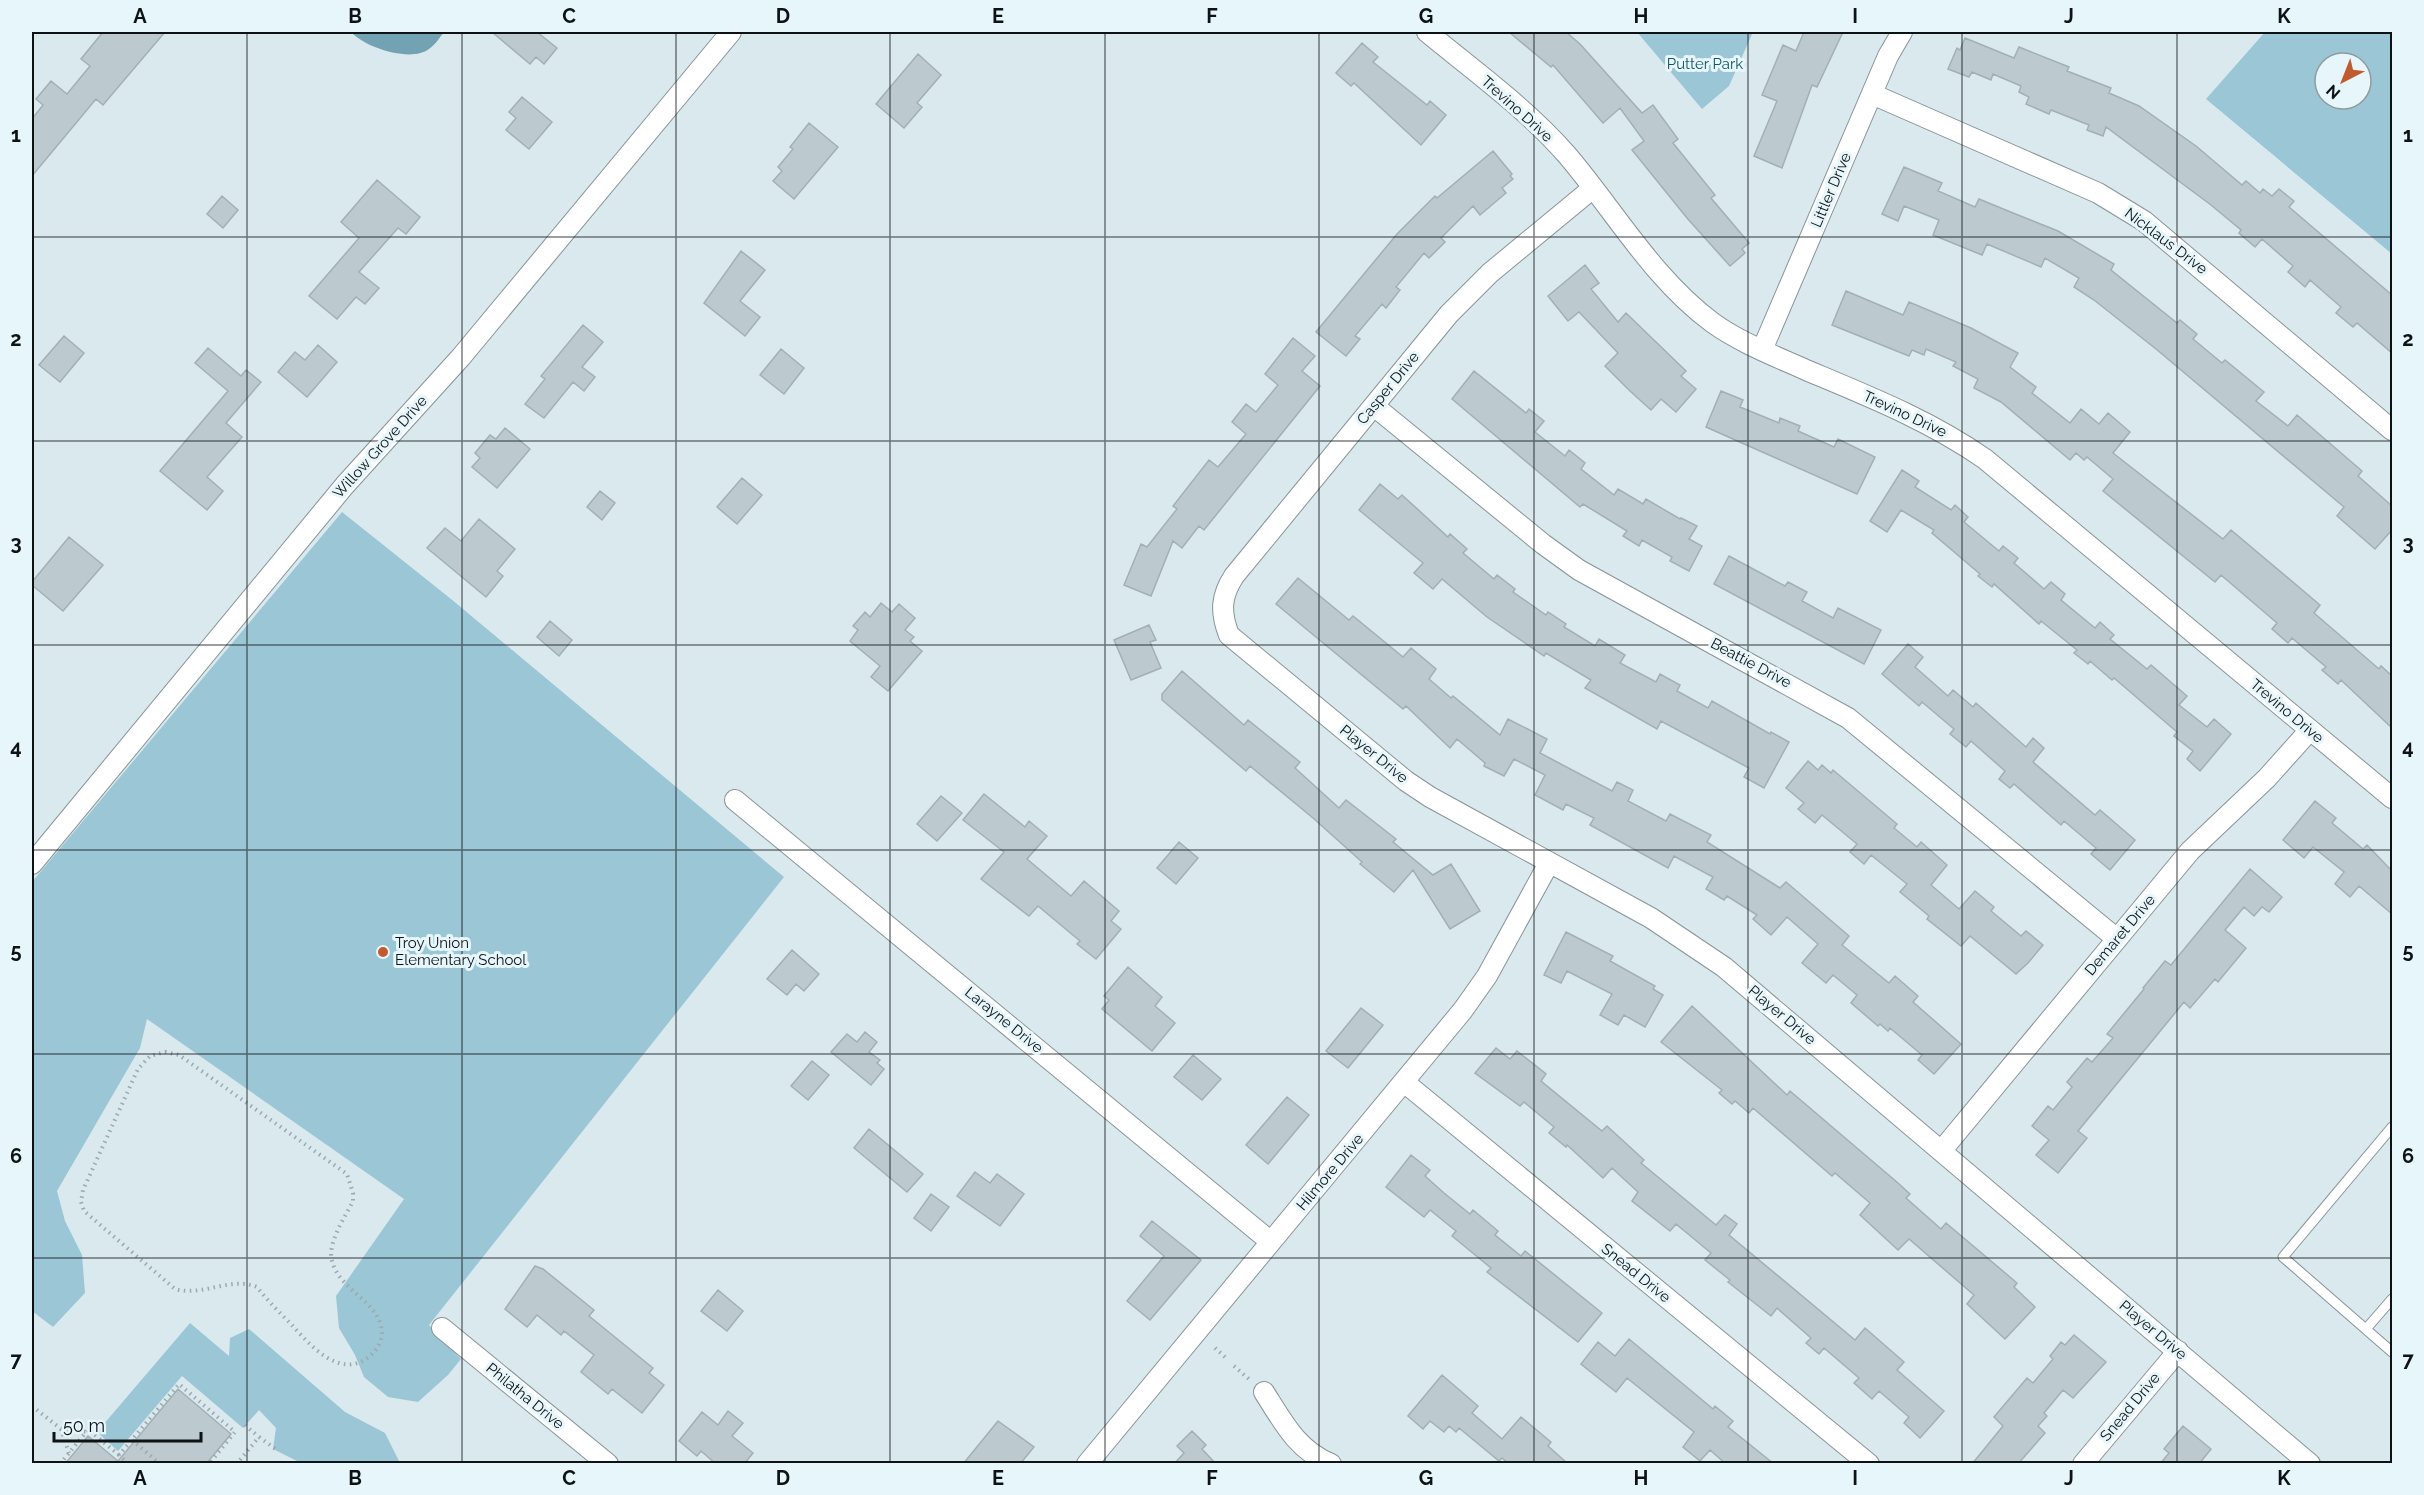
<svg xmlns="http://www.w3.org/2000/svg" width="2424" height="1495" font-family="Raleway,sans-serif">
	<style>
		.green { fill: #9bc6d5; fill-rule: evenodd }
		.water { fill: #73a2b2 }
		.building { fill: #bccad0; stroke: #a2b0b5; stroke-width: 1.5 }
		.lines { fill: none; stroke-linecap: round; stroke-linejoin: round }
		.service-casing { stroke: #879499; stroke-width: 11 }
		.minor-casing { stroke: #879499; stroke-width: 22 }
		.path { stroke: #9ca8ac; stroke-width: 4; stroke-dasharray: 1.5 4.5; stroke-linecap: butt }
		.service { stroke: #fff; stroke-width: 9 }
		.minor { stroke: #fff; stroke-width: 20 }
		.grid { fill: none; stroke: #0d1214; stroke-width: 1.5; stroke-opacity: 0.55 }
		.poi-dot { fill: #c15a2f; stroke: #e7f6fb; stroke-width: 2 }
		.labels { text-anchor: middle; stroke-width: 6; stroke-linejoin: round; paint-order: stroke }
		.park-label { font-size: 15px; fill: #155466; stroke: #e7f6fb }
		.street-label { font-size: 15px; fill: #0d1214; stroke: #e7f6fb }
		.poi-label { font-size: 15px; fill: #0d1214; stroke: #e7f6fb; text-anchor: start }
		.neatline { fill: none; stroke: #0d1214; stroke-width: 2 }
		.grid-label { font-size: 20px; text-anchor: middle; font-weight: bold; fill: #0d1214 }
	</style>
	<rect width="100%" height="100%" fill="#dae9ee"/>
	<!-- green -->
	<path class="green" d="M1637 32H1753L1729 86 1702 109Z
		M2265 32H2392V254L2206 99ZM2325 63H2361V99H2325Z
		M342 512 451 599 784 877 429 1325 461 1359 448 1375 418 1402 388 1397 364 1377 355 1355 339 1328 336 1296 404 1199 147 1019 140 1048 57 1191 65 1221 82 1255 85 1293 53 1327 32 1311V882Z
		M190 1323 229 1356 230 1338 249 1329 345 1412 385 1433 400 1463H301L273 1449 276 1428 259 1410 243 1428 182 1376 118 1451 97 1432Z"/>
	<!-- water -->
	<path class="water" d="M351 32H444C440 37 435 45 429 49 411 63 364 47 351 32Z"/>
	<!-- building -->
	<path class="building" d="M103 32H165L103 105 96 99 32 176V119L43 105 36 99 51 81 67 94 90 66 81 59Z
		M492 32H537L557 48 544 64 536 57 530 64Z
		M1509 32H1566L1580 44 1642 113 1653 105 1678 139 1673 143 1715 195 1711 198 1749 243 1742 249 1745 253 1730 266 1687 218 1632 150 1644 141 1620 108 1603 123 1553 65 1551 67Z
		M1804 32H1843L1817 87 1812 85 1782 168 1754 156 1777 101 1762 95 1783 45 1796 51Z
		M1965 38 2014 58 2019 47 2069 67 2067 71 2111 88 2109 93 2139 106 2196 146 2242 185 2246 181 2260 193 2263 189 2272 196 2279 189 2294 201 2289 207 2392 295V353L2357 323 2353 327 2336 313 2341 307 2310 280 2305 287 2288 272 2293 266 2262 239 2255 247 2239 233 2241 230 2211 205 2106 127 2103 136 2087 130 2089 125 2051 110 2049 114 2026 104 2029 97 2019 92 2021 86 1993 74 1991 80 1972 72 1969 77 1948 69 1957 48 1960 50Z
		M1362 43 1378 57 1373 62 1427 105 1430 101 1446 115 1421 145 1354 83 1351 86 1336 73Z
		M918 54 941 75 917 103 922 107 904 128 876 104Z
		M522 97 552 122 529 149 506 130 516 118 509 112Z
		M809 123 838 147 794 199 773 181 782 171 778 167 793 149 790 147Z
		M1493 151 1512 174 1510 176 1513 179 1502 188 1506 193 1480 215 1473 206 1441 238 1445 242 1429 258 1424 253 1396 287 1400 290 1386 308 1382 304 1355 336 1360 339 1346 356 1316 332 1397 234 1435 196 1437 198Z
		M1904 167 1942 183 1938 191 1975 207 1979 199 2013 213 2058 231 2114 264 2111 270 2177 323 2180 320 2197 334 2193 339 2222 363 2225 360 2264 392 2256 401 2288 426 2297 415 2362 471 2358 476 2392 506V530L2375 549 2337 516 2344 507 2156 349 2094 300 2074 287 2079 278 2045 258 2041 267 1987 244 1982 255 1933 235 1939 220 1904 206 1898 221 1882 214Z
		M377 180 420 217 406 234 398 228 359 272 379 288 365 304 356 297 337 319 309 296 359 238 341 222Z
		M222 196 238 210 223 228 207 214Z
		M741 251 765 270 740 301 760 317 745 336 704 303Z
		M1585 265 1599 283 1591 289 1618 322 1626 313 1686 371 1681 376 1696 389 1676 412 1661 399 1651 410 1630 391 1605 366 1618 353 1579 312 1568 321 1548 296Z
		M1846 291 1903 315 1909 302 1971 328 2018 353 2010 367 2036 387 2032 393 2070 423 2081 409 2099 424 2108 413 2130 432 2113 453 2223 539 2231 530 2320 605 2314 613 2379 669 2381 666 2392 676V728L2341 680 2338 684 2322 670 2326 667 2292 638 2288 643 2272 629 2277 623 2221 575 2215 582 2103 491 2113 479 2087 457 2084 460 2076 453 2070 460 2001 402 1974 388 1978 379 1953 366 1956 362 1926 349 1924 355 1912 350 1909 356 1832 325Z
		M583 325 603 342 582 367 595 377 584 391 573 382 544 418 525 404 545 379 541 376Z
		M64 336 84 353 60 382 39 365Z
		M1293 338 1315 356 1302 371 1320 386 1204 530 1199 526 1182 548 1173 541 1151 596 1124 585 1141 544 1147 547 1177 509 1173 506 1209 460 1218 467 1246 434 1232 422 1246 404 1256 412 1278 385 1265 374Z
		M318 345 337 362 307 397 278 372 295 352 305 360Z
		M208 348 241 376 246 370 261 382 226 423 242 437 207 477 223 491 207 510 160 471 228 391 195 363Z
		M781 349 804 368 784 394 760 375Z
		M1474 371 1526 413 1529 409 1544 421 1535 432 1565 456 1569 450 1585 463 1581 469 1614 495 1618 489 1643 504 1646 499 1680 519 1681 518 1697 526 1689 539 1702 546 1689 571 1670 561 1672 557 1642 540 1639 546 1623 536 1627 531 1583 504 1580 507 1452 399Z
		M1721 391 1743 400 1740 407 1779 423 1780 418 1800 426 1798 431 1834 447 1838 439 1875 457 1857 494 1706 427Z
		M505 428 530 449 497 488 472 467 480 458 475 453 490 435 496 439Z
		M1902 470 1919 481 1915 487 1951 510 1955 505 1968 517 1964 522 1999 551 2003 546 2018 558 2014 563 2044 589 2051 582 2065 594 2061 600 2095 628 2100 622 2114 635 2110 639 2147 669 2151 665 2187 696 2179 705 2207 727 2214 719 2231 734 2200 771 2187 759 2193 751 2174 736 2177 732 2114 678 2112 680 2090 661 2088 664 2074 653 2077 650 2041 621 2039 624 1994 584 1992 587 1978 576 1980 574 1932 533 1934 530 1901 510 1887 532 1870 521Z
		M742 478 762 495 737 524 717 507Z
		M1380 484 1398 499 1402 495 1448 537 1450 534 1467 549 1463 553 1494 579 1497 575 1515 589 1513 592 1546 615 1548 612 1566 624 1564 627 1595 646 1599 639 1625 655 1620 663 1656 682 1660 674 1680 685 1677 691 1708 708 1712 701 1770 734 1771 732 1789 742 1764 788 1744 777 1749 768 1661 721 1657 729 1585 688 1591 680 1546 653 1544 656 1487 617 1442 579 1433 589 1414 573 1423 563 1359 510Z
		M600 491 615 503 602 520 587 507Z
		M479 519 515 549 497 571 503 576 486 597 427 548 445 528 461 541Z
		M69 537 103 565 63 611 32 585V582Z
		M1729 556 1785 586 1788 582 1807 592 1802 601 1833 618 1838 608 1881 630 1864 664 1714 584Z
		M1298 578 1349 620 1353 616 1403 657 1411 648 1436 669 1429 679 1451 698 1453 696 1500 735 1508 719 1547 739 1540 753 1612 791 1617 782 1633 790 1628 801 1666 821 1670 814 1711 835 1707 842 1780 888 1786 882 1849 936 1842 945 1889 983 1895 976 1918 996 1913 1002 1961 1044 1934 1074 1918 1060 1922 1055 1890 1028 1888 1031 1880 1024 1878 1026 1851 1003 1857 995 1833 975 1826 983 1802 963 1818 944 1787 917 1771 935 1753 919 1757 915 1727 896 1724 900 1706 889 1713 877 1674 856 1668 868 1590 825 1594 818 1566 804 1563 810 1535 795 1545 775 1514 759 1504 776 1484 766 1485 763 1457 739 1450 748 1406 706 1403 709 1276 604Z
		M881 603 892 612 899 604 915 618 905 630 914 637 910 641 922 651 888 691 871 677 880 666 850 641 858 630 853 626 865 612 870 617Z
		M550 621 572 640 559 656 537 637Z
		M1149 625 1156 640 1150 642 1161 668 1131 680 1114 640Z
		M1908 644 1923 657 1915 667 1948 696 1953 690 1973 707 1976 703 2026 747 2033 738 2044 748 2033 762 2095 815 2100 810 2135 840 2110 870 2091 854 2096 848 2064 821 2061 825 2014 784 2010 788 1999 779 2005 771 1971 741 1966 747 1950 734 1954 729 1922 702 1919 706 1882 674Z
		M1182 671 1244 725 1248 720 1300 762 1295 768 1339 808 1346 800 1396 839 1393 842 1433 875 1451 864 1480 911 1450 929 1413 870 1394 892 1360 864 1362 862 1313 818 1250 766 1246 771 1162 700V694Z
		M1808 761 1818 770 1822 765 1831 773 1833 770 1897 824 1894 828 1917 847 1921 842 1947 865 1931 885 1959 909 1975 891 1994 907 1991 911 2021 936 2026 931 2043 945 2028 963 2016 974 1970 936 1961 946 1927 919 1929 916 1900 892 1907 884 1871 855 1864 864 1850 852 1857 844 1822 815 1815 823 1798 809 1804 803 1786 788Z
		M984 794 1025 827 1029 821 1047 836 1027 859 1071 896 1084 881 1119 911 1111 921 1121 929 1096 959 1077 944 1080 941 1038 906 1029 916 981 879 1004 852 963 820Z
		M941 796 962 813 937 841 917 824Z
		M2315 801 2336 818 2332 823 2363 849 2367 845 2392 871V914L2359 886 2350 897 2335 884 2344 872 2313 847 2304 858 2283 840Z
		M1179 842 1198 858 1176 884 1157 868Z
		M2250 869 2282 897 2269 912 2262 907 2254 916 2244 907 2225 930 2246 948 2218 982 2215 979 2190 1008 2184 1002 2157 1035 2078 1131 2087 1138 2058 1173 2036 1155 2049 1140 2032 1126 2048 1106 2053 1110 2072 1087 2067 1082 2087 1058 2092 1062 2113 1038 2107 1034 2144 989 2143 988 2165 961 2171 965Z
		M1566 932 1613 956 1610 961 1655 986 1653 989 1663 995 1645 1027 1624 1015 1618 1025 1600 1015 1612 994 1567 971 1561 983 1544 975Z
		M792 950 819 974 804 991 796 984 787 995 767 979Z
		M1128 967 1162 997 1155 1006 1175 1023 1152 1051 1102 1009 1109 1000 1104 996Z
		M1692 1006 1787 1095 1790 1091 1898 1183 1910 1194 1906 1198 1941 1229 1946 1223 2017 1283 2014 1287 2035 1307 2005 1339 1967 1304 1974 1295 1909 1239 1898 1250 1860 1215 1870 1203 1835 1173 1832 1176 1753 1108 1749 1113 1735 1101 1732 1104 1719 1093 1722 1090 1661 1042Z
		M1361 1008 1383 1025 1348 1068 1326 1051Z
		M865 1032 877 1042 869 1052 880 1060 877 1063 884 1069 871 1085 831 1052 847 1034 857 1042Z
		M1496 1048 1510 1059 1517 1051 1546 1074 1541 1081 1602 1131 1607 1126 1644 1160 1641 1163 1716 1225 1725 1215 1737 1224 1729 1235 1855 1340 1865 1328 1904 1362 1897 1370 1944 1411 1920 1438 1904 1423 1909 1417 1879 1391 1872 1399 1854 1383 1859 1378 1824 1348 1819 1354 1806 1343 1811 1338 1777 1308 1771 1316 1728 1282 1730 1280 1705 1260 1711 1253 1676 1224 1670 1231 1632 1201 1638 1192 1612 1168 1603 1178 1567 1145 1566 1147 1549 1133 1554 1127 1524 1102 1520 1106 1475 1073Z
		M1193 1055 1221 1079 1202 1100 1174 1077Z
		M812 1061 829 1075 808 1100 791 1086Z
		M1287 1097 1309 1115 1268 1164 1246 1145Z
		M869 1129 923 1174 907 1192 854 1148Z
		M1411 1155 1430 1170 1425 1176 1444 1193 1470 1214 1473 1210 1498 1231 1495 1235 1521 1256 1525 1251 1602 1313 1578 1342 1487 1272 1491 1268 1452 1236 1456 1231 1430 1210 1424 1217 1386 1187Z
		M975 1172 990 1183 997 1174 1024 1194 1000 1226 957 1196Z
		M931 1194 949 1207 931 1231 914 1218Z
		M1152 1221 1201 1260 1150 1320 1127 1301 1164 1256 1140 1236Z
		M535 1266 543 1269 594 1310 589 1316 653 1368 649 1373 664 1385 642 1413 612 1389 608 1394 581 1372 594 1355 564 1331 561 1335 537 1315 527 1327 505 1309Z
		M718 1290 743 1311 727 1331 701 1311Z
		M2074 1335 2106 1362 2073 1398 2063 1390 2044 1413 2047 1416 2038 1426 2045 1433 2018 1464H1972L2003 1426 1994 1417 2027 1378 2033 1383 2053 1359 2050 1356 2061 1342 2065 1345Z
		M1629 1339 1713 1409 1715 1406 1733 1421 1728 1427 1774 1464H1726L1710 1450 1700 1461 1683 1447 1694 1432 1627 1378 1616 1392 1581 1364 1598 1342 1615 1356Z
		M1442 1375 1478 1406 1472 1413 1502 1439 1521 1417 1551 1442 1548 1446 1568 1464H1509L1502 1458 1499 1461 1459 1428 1456 1432 1449 1426 1444 1432 1430 1421 1423 1429 1408 1416Z
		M178 1389 231 1434 206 1464H65L88 1436 118 1461Z
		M728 1411 743 1423 732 1436 753 1453 744 1464H716L701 1451 697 1456 679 1441 702 1412 718 1425Z
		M998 1421 1034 1447 1020 1464H963Z
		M2183 1426 2211 1449 2199 1464H2160L2169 1453 2164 1449Z
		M1192 1431 1206 1445 1202 1449 1216 1464H1174L1184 1453 1177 1446Z"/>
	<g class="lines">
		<defs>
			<path id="service" d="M2392 1127 2283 1257 2392 1352
				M2366 1329 2392 1299"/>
			<path id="minor" d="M1427 32C1474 71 1526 108 1567 155 1614 210 1653 279 1713 323 1741 343 1775 356 1806 370 1868 396 1929 420 1985 459L2392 798
				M1872 94 2098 193 2144 221 2392 430
				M1593 188 1490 273 1449 314 1234 576C1221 596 1220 612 1229 635L1406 781 1430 797 1651 918 1724 967 2310 1464
				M1762 350 1888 56 1902 32
				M1374 406 1543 544 1579 570 1848 718 2117 939
				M735 800 1271 1242
				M32 864 345 485 461 357 731 32
				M1404 1082 1869 1464
				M1942 1150 2190 851 2267 778 2310 730
				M442 1328 608 1464
				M1264 1392C1283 1422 1297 1450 1331 1464
				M1087 1464 1463 1010 1487 976 1549 863
				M2083 1464 2178 1351"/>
		</defs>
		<!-- service casing -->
		<use href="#service" class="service-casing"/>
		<!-- minor casing -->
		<use href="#minor" class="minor-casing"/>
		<!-- path -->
		<path class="path" d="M165 1052 179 1055 347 1174 353 1193V1201C345 1217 327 1243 332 1261 339 1289 374 1299 381 1326 384 1337 379 1348 371 1355 341 1382 310 1345 291 1324 279 1312 267 1300 257 1287 230 1276 203 1297 175 1289L84 1211 81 1202 83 1190 138 1069 150 1056Z
			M1215 1348 1226 1358
			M1234 1366 1250 1380
			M32 1406 61 1429 91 1432 119 1455
			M245 1425 259 1437
			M61 1429 69 1453
			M132 1440 160 1464
			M240 1460 259 1437 277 1450
			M60 1464 87 1431
			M128 1464 119 1455 179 1384 235 1432 209 1464"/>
		<!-- service -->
		<use href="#service" class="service"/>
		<!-- minor -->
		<use href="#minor" class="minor"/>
	</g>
	<!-- grid -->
	<path class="grid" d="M247 32V1464M462 32V1464M676 32V1464M890 32V1464M1105 32V1464M1319 32V1464M1534 32V1464M1748 32V1464M1962 32V1464M2177 32V1464M32 237H2392M32 441H2392M32 645H2392M32 850H2392M32 1054H2392M32 1258H2392"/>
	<!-- markers -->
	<circle class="poi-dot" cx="383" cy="952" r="6"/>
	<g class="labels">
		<!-- park labels -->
		<g class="park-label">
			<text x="1705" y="69">Putter Park</text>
		</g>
		<!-- street labels -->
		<g class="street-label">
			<text transform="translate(1517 109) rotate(42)" y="5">Trevino Drive</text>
			<text transform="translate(1831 190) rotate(-67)" y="5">Littler Drive</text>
			<text transform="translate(2166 241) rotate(37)" y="5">Nicklaus Drive</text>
			<text transform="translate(1388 388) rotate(-51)" y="5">Casper Drive</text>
			<text transform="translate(1905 414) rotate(25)" y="5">Trevino Drive</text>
			<text transform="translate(380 447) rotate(-48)" y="5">Willow Grove Drive</text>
			<text transform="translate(1751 663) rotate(28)" y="5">Beattie Drive</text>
			<text transform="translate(2287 711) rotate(40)" y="5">Trevino Drive</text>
			<text transform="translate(1374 754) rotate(39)" y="5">Player Drive</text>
			<text transform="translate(2120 935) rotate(-50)" y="5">Demaret Drive</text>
			<text transform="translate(1782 1015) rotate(40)" y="5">Player Drive</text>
			<text transform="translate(1004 1020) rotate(39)" y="5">Larayne Drive</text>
			<text transform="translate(1330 1172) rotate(-50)" y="5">Hilmore Drive</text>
			<text transform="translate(1636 1273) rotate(39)" y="5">Snead Drive</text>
			<text transform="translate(2153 1330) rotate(40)" y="5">Player Drive</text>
			<text transform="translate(525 1396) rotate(39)" y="5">Philatha Drive</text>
			<text transform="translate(2130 1407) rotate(-50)" y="5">Snead Drive</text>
		</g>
		<!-- poi labels -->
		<g class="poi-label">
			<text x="395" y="948">Troy Union<tspan x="395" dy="17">Elementary School</tspan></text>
		</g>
	</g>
	<!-- border -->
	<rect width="2424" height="1495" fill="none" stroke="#e7f6fb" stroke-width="66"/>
	<!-- north arrow -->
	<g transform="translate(2343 81) rotate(222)"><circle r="28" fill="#e7f6fb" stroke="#909b9f" stroke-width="1.5"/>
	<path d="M0-4.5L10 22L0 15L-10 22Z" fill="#c15a2f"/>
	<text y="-9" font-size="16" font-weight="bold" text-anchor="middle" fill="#0d1214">N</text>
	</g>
	<!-- scale -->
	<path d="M54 1432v9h147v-9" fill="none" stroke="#0d1214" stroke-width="3"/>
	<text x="63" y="1432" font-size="18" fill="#0d1214" stroke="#e7f6fb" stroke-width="4.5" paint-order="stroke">50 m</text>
	<rect x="33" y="33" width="2358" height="1429" class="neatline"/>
	<g class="grid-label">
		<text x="140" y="23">A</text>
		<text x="355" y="23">B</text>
		<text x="569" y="23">C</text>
		<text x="783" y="23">D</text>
		<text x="998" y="23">E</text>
		<text x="1212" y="23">F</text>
		<text x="1426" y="23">G</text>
		<text x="1641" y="23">H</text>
		<text x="1855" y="23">I</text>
		<text x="2069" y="23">J</text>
		<text x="2284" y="23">K</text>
		<text x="16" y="142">1</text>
		<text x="2408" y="142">1</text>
		<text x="16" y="346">2</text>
		<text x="2408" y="346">2</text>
		<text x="16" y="550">3</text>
		<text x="2408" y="550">3</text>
		<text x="16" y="754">4</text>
		<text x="2408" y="754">4</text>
		<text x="16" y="958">5</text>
		<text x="2408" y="958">5</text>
		<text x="16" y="1163">6</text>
		<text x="2408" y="1163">6</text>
		<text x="16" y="1367">7</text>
		<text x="2408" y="1367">7</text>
		<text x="140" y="1485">A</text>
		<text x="355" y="1485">B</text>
		<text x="569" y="1485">C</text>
		<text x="783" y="1485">D</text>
		<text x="998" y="1485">E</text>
		<text x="1212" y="1485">F</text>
		<text x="1426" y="1485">G</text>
		<text x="1641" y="1485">H</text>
		<text x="1855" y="1485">I</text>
		<text x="2069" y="1485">J</text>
		<text x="2284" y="1485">K</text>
	</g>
</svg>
